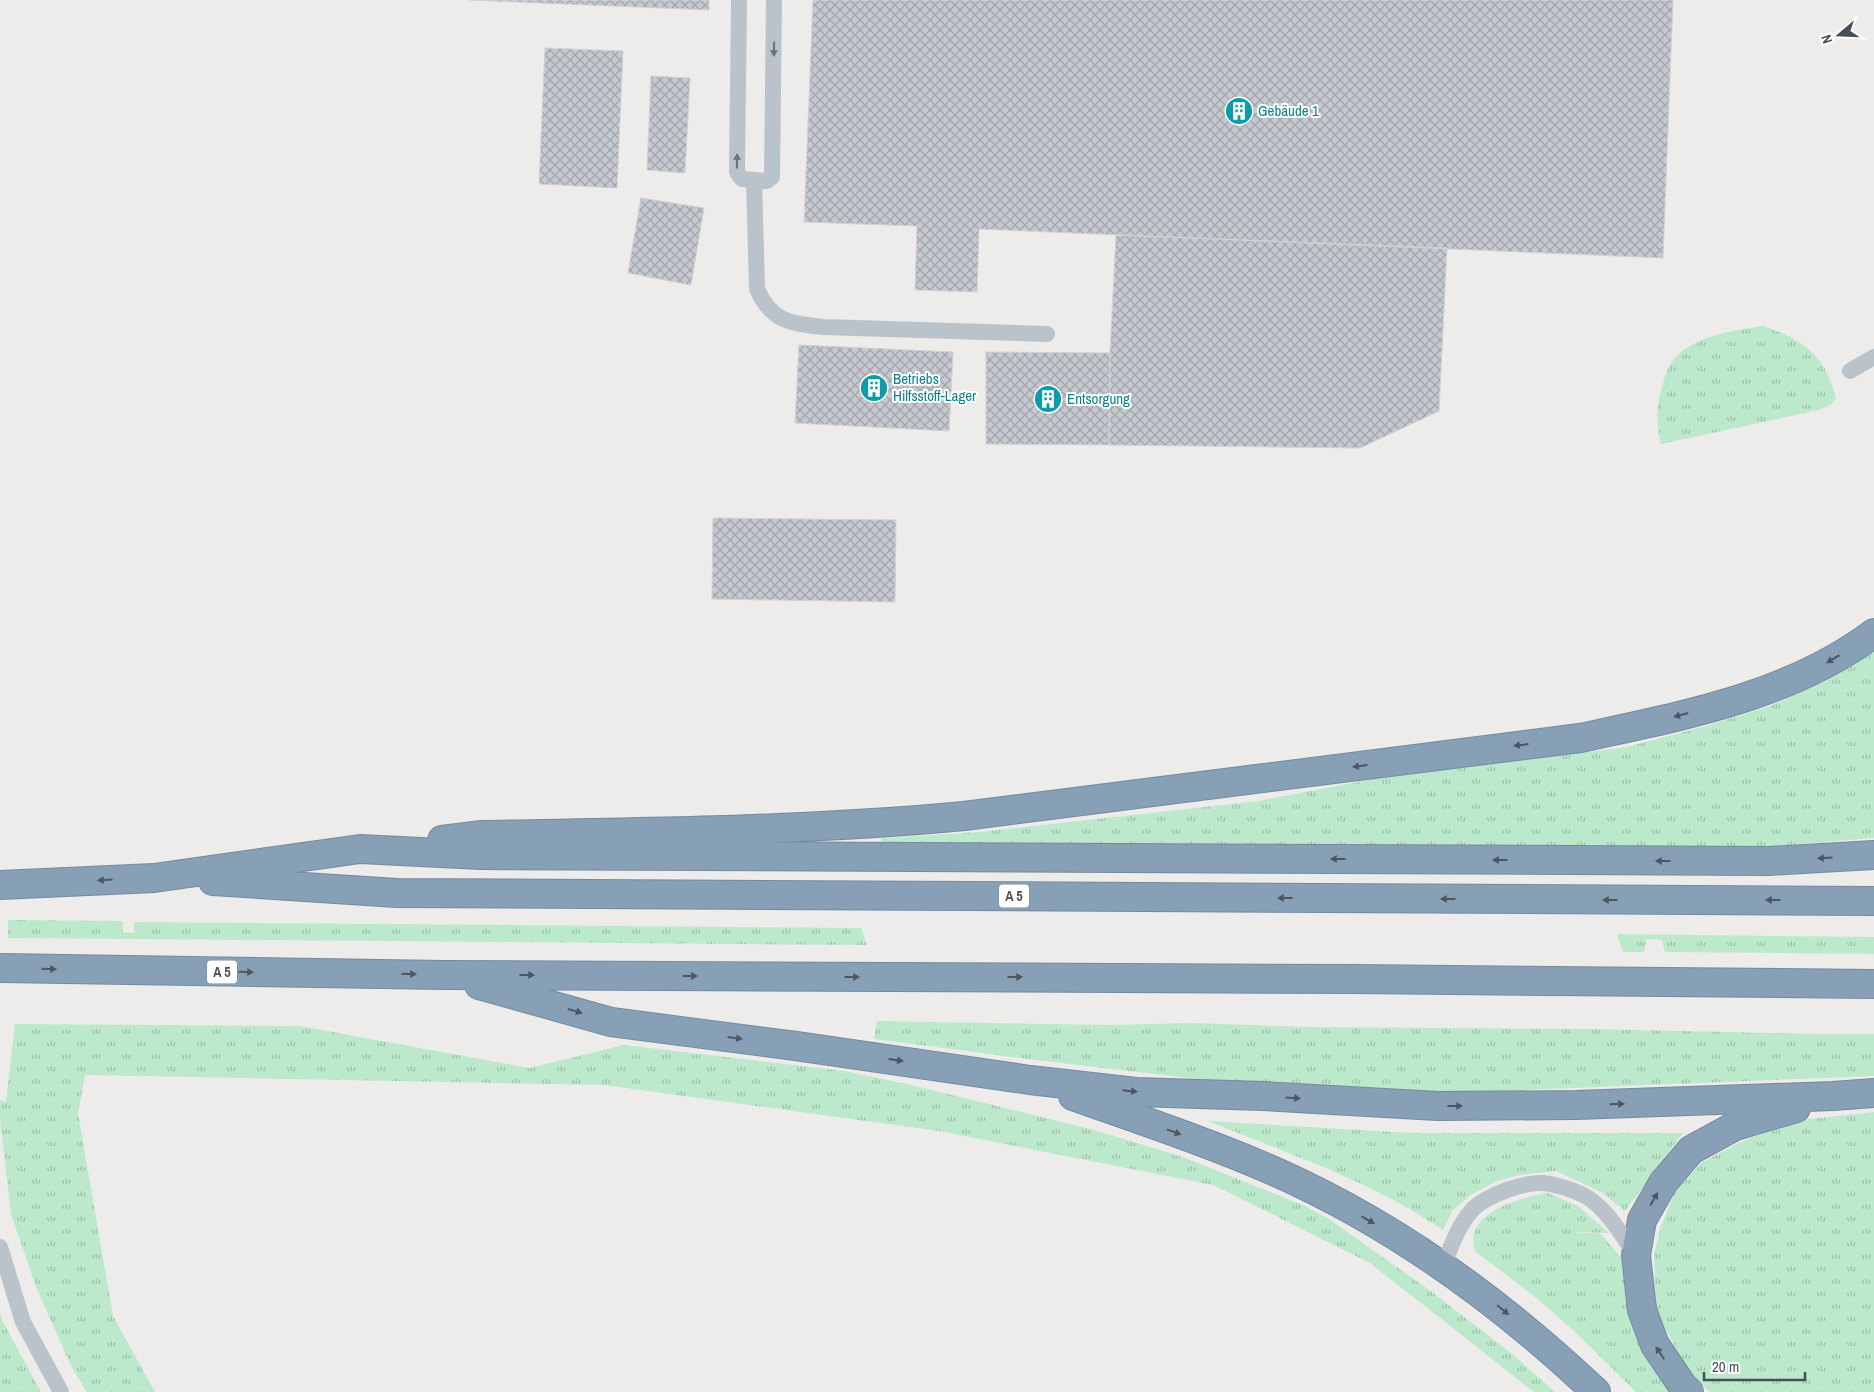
<svg xmlns="http://www.w3.org/2000/svg" width="1874" height="1392" font-family="'Archivo Narrow',sans-serif">
	<style>
		.grass { fill: url(#grass-tufts) }
		.building { fill: url(#building-cross-hatch); stroke: #cfd2d6 }
		.lines { fill: none; stroke-linecap: round; stroke-linejoin: round }
		.motorway-casing { stroke: #728ba2; stroke-width: 30 }
		.service { stroke: #bac3c9; stroke-width: 16 }
		.motorway { stroke: #87a0b6; stroke-width: 28 }
		.oneway { fill: #687278 }
		.oneway2 { fill: #4c5760 }
		.labels { text-anchor: middle; stroke-width: 4; stroke-linejoin: round; paint-order: stroke }
		.shield { fill: #fff; stroke: #7d8489; stroke-width: 1 }
		.shield-label { font-size: 14px; font-weight: bold; fill: #454f56 }
		.culture-label { font-size: 15px; fill: #0d838f; stroke: #fff; text-anchor: start }
	</style>
	<defs>
		<pattern id="grass-tufts" width="24" height="20" patternUnits="userSpaceOnUse" patternTransform="scale(1.25)"><rect width="24" height="20" fill="#bce9cb"/><path d="M3 7l-1-3M5 7V3M7 7l1-3M15 17l-1-3M17 17v-4M19 17l1-3" fill="none" stroke="#9bbfa8"/></pattern>
		<pattern id="building-cross-hatch" width="8" height="8" patternUnits="userSpaceOnUse" patternTransform="scale(1.25)"><rect width="8" height="8" fill="#c5c8ce"/><path d="M0 0l8 8M0 8l8-8" fill="none" stroke="#a2a5aa"/></pattern>
	</defs>
	<rect width="100%" height="100%" fill="#eeebeb"/>
	<!-- grass -->
	<path class="grass" d="M1763 326C1804 340 1825 355 1836 398L1832 404 1819 410 1661 444C1656 423 1656 407 1662 387 1664 380 1666 371 1670 365 1686 337 1734 330 1763 326Z
		M1874 650V838L1713 851 882 847 881 838 980 832 1258 801 1404 773 1462 768 1627 747 1706 726 1770 706 1826 681Z
		M8 920 122 921 123 933H134V922L861 928 867 945 8 938Z
		M1617 934 1874 937V954L1665 952 1662 940 1646 939 1644 952H1623Z
		M877 1021 1107 1025 1191 1023 1310 1027 1593 1029 1819 1034H1874V1076L1421 1094 1215 1081 1044 1061 874 1039Z
		M15 1024 300 1026 529 1068 624 1045 844 1071 907 1084 1094 1130 1183 1157 1305 1206 1329 1219 1432 1292 1511 1353 1555 1392H1534L1370 1263 1213 1185 939 1131 604 1085 85 1075 78 1113 113 1316 155 1392H87L72 1368 36 1287 11 1214 0 1120V1100L6 1102Z
		M1874 1112V1392H1710L1689 1372 1669 1336 1656 1307 1654 1254 1661 1226 1675 1192 1702 1162 1743 1141 1800 1120Z
		M1208 1121 1411 1133H1683L1625 1211 1601 1192 1556 1171 1520 1175 1497 1181 1472 1194 1453 1210 1443 1230C1372 1181 1287 1153 1208 1121Z
		M1548 1193 1578 1206 1609 1233 1572 1232 1601 1234 1625 1262 1679 1392H1636L1573 1330 1535 1297 1475 1251C1462 1213 1521 1197 1548 1193Z
		M0 1312 3 1322 41 1392H0Z"/>
	<!-- building -->
	<path class="building" d="M469 0H709V10Z
		M813 0H1673L1663 258 979 229 977 292 915 290 917 226 804 222Z
		M545 48 623 51 617 188 539 184Z
		M651 76 690 78 685 173 647 170Z
		M641 198 704 208 691 285 628 273Z
		M1116 235 1447 248 1439 411 1360 448 1109 445 1110 353Z
		M799 345 953 352 949 431 795 423Z
		M986 352 1110 353 1109 445 986 444Z
		M713 518 896 520 895 602 712 599Z"/>
	<g class="lines">
		<defs>
			<path id="motorway" d="M442 840 482 835C643 832 804 831 964 816L1580 738C1681 716 1789 697 1874 633
				M213 881 397 893 1874 901
				M0 885 154 878 360 849 481 855 1768 861 1874 855
				M0 968 444 975 1353 979 1874 984
				M479 985 611 1022 796 1046 1030 1080 1136 1092 1263 1096 1438 1106 1576 1105 1833 1096 1874 1093
				M1073 1096C1141 1120 1210 1143 1276 1172 1395 1225 1502 1303 1596 1392
				M1689 1392 1682 1385 1655 1345 1642 1310 1636 1255 1642 1220 1663 1183 1691 1150 1735 1126 1796 1108"/>
		</defs>
		<!-- motorway casing -->
		<use href="#motorway" class="motorway-casing"/>
		<!-- service -->
		<path class="service" d="M739 0 737 172 742 179 767 181 772 177 774 0
			M754 180 757 289C772 322 789 323 823 327L1047 334
			M1850 371 1874 357
			M0 1247 23 1322 61 1392
			M1443 1267C1451 1247 1458 1225 1473 1209 1487 1195 1524 1182 1543 1183 1555 1184 1577 1191 1587 1197 1608 1210 1622 1236 1636 1255"/>
		<!-- motorway -->
		<use href="#motorway" class="motorway"/>
	</g>
	<!-- one-way arrows -->
	<defs><path id="oneway-solid" d="M-6-.8H1V-3.2L6.5 0L1 3.2V.8H-6Z" transform="scale(1.25)"/></defs>
	<g class="oneway">
		<use href="#oneway-solid" transform="translate(774 49) rotate(91)"/>
		<use href="#oneway-solid" transform="translate(737 161) rotate(-89)"/>
	</g>
	<g class="oneway2">
		<use href="#oneway-solid" transform="translate(1833 659) rotate(149)"/>
		<use href="#oneway-solid" transform="translate(1681 715) rotate(165)"/>
		<use href="#oneway-solid" transform="translate(1521 745) rotate(173)"/>
		<use href="#oneway-solid" transform="translate(1360 766) rotate(173)"/>
		<use href="#oneway-solid" transform="translate(1825 858) rotate(177)"/>
		<use href="#oneway-solid" transform="translate(1338 859) rotate(-180)"/>
		<use href="#oneway-solid" transform="translate(1500 860) rotate(-180)"/>
		<use href="#oneway-solid" transform="translate(1663 861) rotate(-180)"/>
		<use href="#oneway-solid" transform="translate(105 880) rotate(177)"/>
		<use href="#oneway-solid" transform="translate(1285 898) rotate(-180)"/>
		<use href="#oneway-solid" transform="translate(1448 899) rotate(-180)"/>
		<use href="#oneway-solid" transform="translate(1610 900) rotate(-180)"/>
		<use href="#oneway-solid" transform="translate(1773 900) rotate(-180)"/>
		<use href="#oneway-solid" transform="translate(49 969) rotate(1)"/>
		<use href="#oneway-solid" transform="translate(246 972) rotate(1)"/>
		<use href="#oneway-solid" transform="translate(409 974) rotate(1)"/>
		<use href="#oneway-solid" transform="translate(527 975)"/>
		<use href="#oneway-solid" transform="translate(690 976)"/>
		<use href="#oneway-solid" transform="translate(852 977)"/>
		<use href="#oneway-solid" transform="translate(1015 977)"/>
		<use href="#oneway-solid" transform="translate(575 1011) rotate(16)"/>
		<use href="#oneway-solid" transform="translate(735 1038) rotate(7)"/>
		<use href="#oneway-solid" transform="translate(896 1060) rotate(8)"/>
		<use href="#oneway-solid" transform="translate(1130 1091) rotate(6)"/>
		<use href="#oneway-solid" transform="translate(1293 1098) rotate(3)"/>
		<use href="#oneway-solid" transform="translate(1617 1104) rotate(-2)"/>
		<use href="#oneway-solid" transform="translate(1455 1106)"/>
		<use href="#oneway-solid" transform="translate(1174 1132) rotate(20)"/>
		<use href="#oneway-solid" transform="translate(1654 1199) rotate(-60)"/>
		<use href="#oneway-solid" transform="translate(1368 1220) rotate(29)"/>
		<use href="#oneway-solid" transform="translate(1503 1310) rotate(39)"/>
		<use href="#oneway-solid" transform="translate(1660 1353) rotate(-124)"/>
	</g>
	<!-- icons -->
	<defs>
		<symbol id="building-disc" viewBox="-11 -11 22 22"><circle r="9.5" fill="#0f9aa8" stroke="#fff"/><path d="M-4-6H4V6H1V3H-1V6H-4ZM-2.5-4.3h1.7v1.8h-1.7ZM.8-4.3h1.7v1.8H.8ZM-2.5-1h1.7V.8h-1.7ZM.8-1h1.7V.8H.8Z" fill="#fff"/></symbol>
	</defs>
	<g fill-rule="evenodd">
		<use href="#building-disc" x="1223" y="95" width="32" height="32"/>
		<use href="#building-disc" x="858" y="372" width="32" height="32"/>
		<use href="#building-disc" x="1032" y="383" width="32" height="32"/>
	</g>
	<g class="labels">
		<!-- shield labels -->
		<g class="shield">
			<rect x="999" y="884.5" width="30" height="23" rx="4"/>
			<rect x="207" y="960.5" width="30" height="23" rx="4"/>
		</g>
		<g class="shield-label">
			<text x="1014" y="901">A 5</text>
			<text x="222" y="977">A 5</text>
		</g>
		<!-- culture labels -->
		<g class="culture-label">
			<text x="1258" y="116">Gebäude 1</text>
			<text x="893" y="384">Betriebs<tspan x="893" dy="17">Hilfsstoff-Lager</tspan></text>
			<text x="1067" y="404">Entsorgung</text>
		</g>
	</g>
	<!-- north arrow -->
	<g transform="translate(1839 35) rotate(251)" stroke="#ffffff" stroke-width="4" paint-order="stroke">
	<path d="M0-4L9 19L0 12L-9 19Z" fill="#454f56"/>
	<text y="-8" font-size="14" font-weight="bold" text-anchor="middle" fill="#454f56">N</text>
	</g>
	<!-- scale -->
	<path d="M1704 1372v8h101v-8" fill="none" stroke="#454f56" stroke-width="2.5"/>
	<text x="1712" y="1372" font-size="15" fill="#454f56" stroke="#ffffff" stroke-width="4" paint-order="stroke">20 m</text>
</svg>
